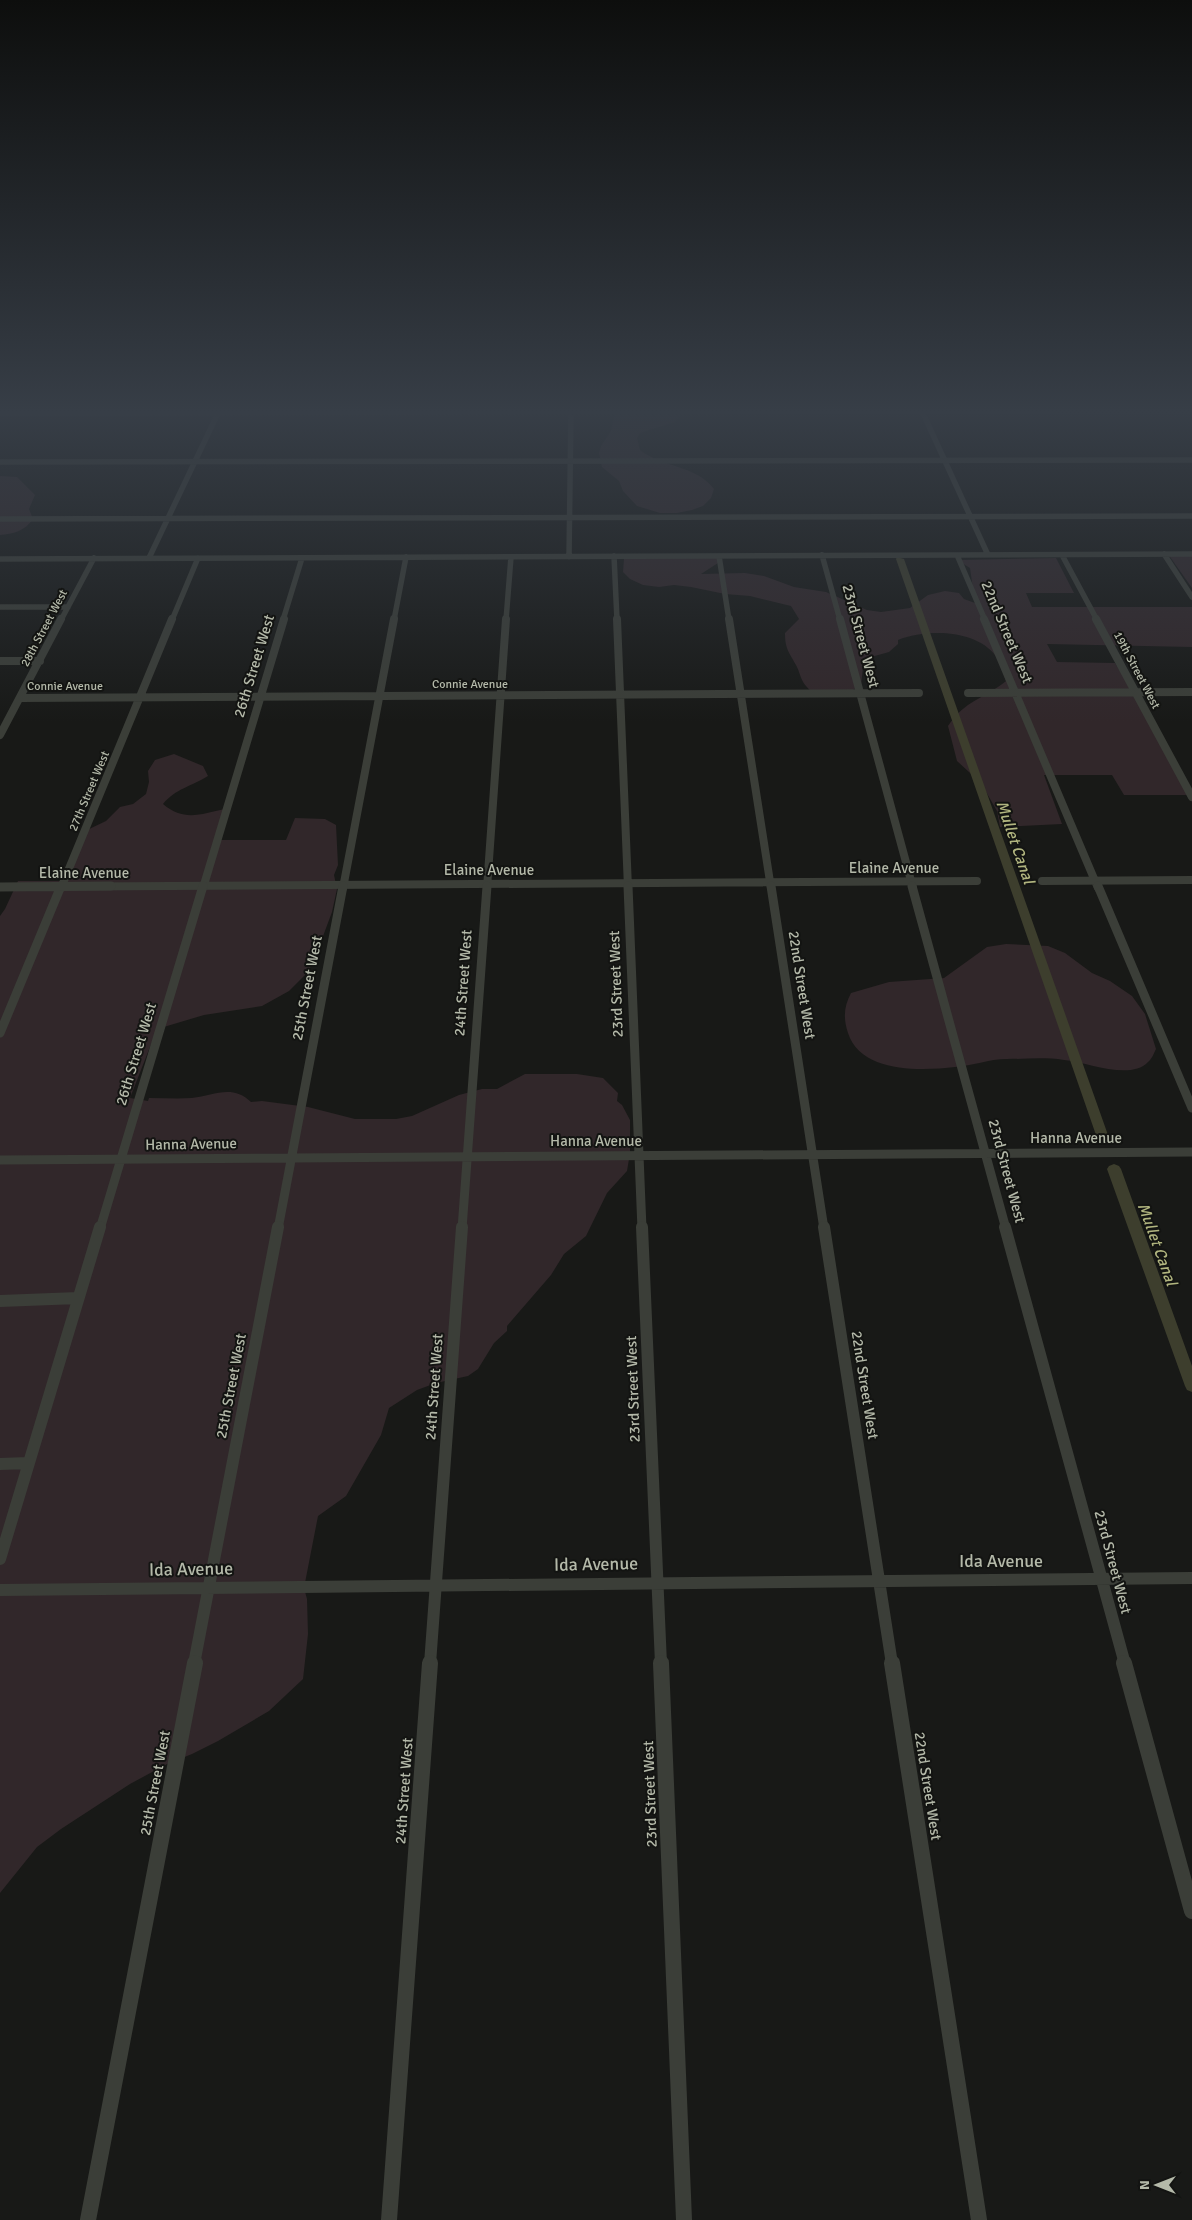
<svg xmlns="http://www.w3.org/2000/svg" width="1192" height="2220" font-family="Signika,sans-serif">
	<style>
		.green { fill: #31272a }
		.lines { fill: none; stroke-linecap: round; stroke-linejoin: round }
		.canal { fill: #3d3e2d; fill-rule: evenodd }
		.minor-far4 { stroke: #3b3e38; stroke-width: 5.5 }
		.minor-far3 { stroke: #3b3e38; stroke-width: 8 }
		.minor-far2 { stroke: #3b3e38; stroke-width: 9 }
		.minor-far1 { stroke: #3b3e38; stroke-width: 12 }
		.minor { stroke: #3b3e38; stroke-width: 16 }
		.labels { text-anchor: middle; stroke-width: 4; stroke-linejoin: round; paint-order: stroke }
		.far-street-label { font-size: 12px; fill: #b4b9a9; stroke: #131412 }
		.street-label { font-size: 15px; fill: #b4b9a9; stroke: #131412 }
		.water-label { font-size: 16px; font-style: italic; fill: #b1b57f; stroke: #131412 }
		.near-street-label { font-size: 18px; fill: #b4b9a9; stroke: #131412 }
	</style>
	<rect width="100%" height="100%" fill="#181917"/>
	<!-- green -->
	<path class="green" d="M615 411H680V416L675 422 640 433 637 438 640 450C663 468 696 465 714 489L711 498 703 506 692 510 677 513H660L637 506 623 491 619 481 602 467 599 453 601 446 611 431Z
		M0 476 17 477 35 495 29 509 33 519C25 531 13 534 0 535Z
		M1168 554H1192V588Z
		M721 556 718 563 701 574 745 573 764 576 794 587 826 592 867 610 881 612 910 608 928 595 945 591 959 593 964 599 975 603 970 568 957 560 1056 558 1074 593H1026L1032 607H1192V647L1047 644 1057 662 1115 663 1134 693 1188 795H1124L1112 775H1044L1062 824 1000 827 997 811 981 783 957 761 948 726C965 700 984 699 1006 681 1003 673 1001 662 996 656 975 629 927 629 898 640V644L889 652 864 659 861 685C845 696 821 704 806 686 800 679 800 672 796 665 789 652 785 649 785 633L799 619 791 606 750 596 725 594 691 587 674 585 659 587 643 585 630 579 623 572 624 559Z
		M174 754 203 766 208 776C192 786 175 789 163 804 184 822 201 814 225 809L217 840H286L295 818 325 819 336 825 338 865 334 875 337 889 332 912 313 963 306 974 289 991 262 1006 204 1015 157 1029 130 1098 148 1101 149 1098C163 1098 178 1099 192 1098 214 1095 233 1084 251 1102L262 1101 308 1107 355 1119H396L412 1116 459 1095 482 1089H497L525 1074H577L603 1078 618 1093 617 1101 622 1105 630 1120V1153L627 1171 607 1193 586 1236 564 1254 551 1275 507 1326V1331L494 1343 478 1369 468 1376 436 1383 417 1390 389 1408 381 1435 346 1496 318 1516 304 1588 307 1599 308 1634 303 1679 269 1711 218 1741 192 1754 167 1764 130 1784 61 1829 37 1847 0 1893V916L5 909 18 881H64L85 831 106 821 120 807 133 804 146 794 149 782 148 771 155 760Z
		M1006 944 1048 946 1065 953 1092 973 1110 981 1132 996 1145 1014 1156 1049C1154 1053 1152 1059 1148 1062 1130 1081 1087 1062 1064 1060 1045 1057 1026 1059 1007 1059 989 1059 972 1066 955 1067 920 1071 861 1073 848 1033 843 1018 844 1006 851 993L889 982 944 978 987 947Z"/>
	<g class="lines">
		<!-- canal -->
		<path class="canal" d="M897 557 904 559 1108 1135 1106 1138 1102 1140 1096 1135 896 559Z
			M1114 1164 1119 1166 1121 1169 1192 1366V1392L1187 1390 1185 1386 1107 1169 1109 1166Z"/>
		<!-- minor-far4 -->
		<path class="minor-far4" d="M922 411 988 555
			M0 413 1052 411
			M0 462 1192 460
			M0 519 1192 516
			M1164 554 1192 597
			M822 555 840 620
			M957 555 985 620
			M1062 555 1097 620
			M614 556 617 620
			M719 556 729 620
			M569 557 571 411
			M149 558 219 411
			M0 559 1192 554
			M0 607H68
			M61 620 94 558
			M172 620 198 558
			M283 620 302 558
			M394 620 406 557
			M506 620 511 557"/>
		<!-- minor-far3 -->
		<path class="minor-far3" d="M617 619 628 888
			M729 619 771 888
			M840 619 913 888
			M984 619 1098 888
			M1096 619 1192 797
			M0 661H40
			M968 693 1192 692
			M20 698 919 693
			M0 735 61 619
			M1042 881 1192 880
			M0 887 977 881
			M61 888 172 619
			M203 888 284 619
			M343 888 394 619
			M487 888 506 619"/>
		<!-- minor-far2 -->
		<path class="minor-far2" d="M628 886 642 1229
			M771 886 824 1229
			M912 886 1006 1229
			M1098 886 1192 1108
			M0 887 111 886
			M0 1033 61 886
			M0 1160 1192 1152
			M100 1229 203 886
			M278 1229 343 886
			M462 1229 487 886"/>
		<!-- minor-far1 -->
		<path class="minor-far1" d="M642 1227 661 1664
			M824 1227 892 1664
			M1005 1227 1125 1664
			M0 1301 78 1298
			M0 1464 28 1463
			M0 1559 100 1227
			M0 1590 1192 1578
			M194 1664 278 1227
			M430 1664 462 1227"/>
		<!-- minor -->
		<path class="minor" d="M661 1663 684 2220
			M892 1663 979 2220
			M1124 1663 1192 1911
			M88 2220 195 1663
			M389 2220 430 1663"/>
	</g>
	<!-- sky -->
	<linearGradient id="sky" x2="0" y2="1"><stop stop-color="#0d0e0d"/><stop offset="0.57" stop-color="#373e47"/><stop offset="1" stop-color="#373e47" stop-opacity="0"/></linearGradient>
	<rect width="1192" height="722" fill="url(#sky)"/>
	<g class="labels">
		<!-- far-street labels -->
		<g class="far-street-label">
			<text transform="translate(44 628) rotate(-62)" y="4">28th Street West</text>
			<text transform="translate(1137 670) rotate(62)" y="4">19th Street West</text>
			<text x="470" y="688">Connie Avenue</text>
			<text x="65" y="690">Connie Avenue</text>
			<text transform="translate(89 791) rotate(-67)" y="4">27th Street West</text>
		</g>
		<!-- street labels -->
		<g class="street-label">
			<text transform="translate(1007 632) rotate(67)" y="5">22nd Street West</text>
			<text transform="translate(861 636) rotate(75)" y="5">23rd Street West</text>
			<text transform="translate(254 666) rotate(-73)" y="5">26th Street West</text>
			<text x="894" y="873">Elaine Avenue</text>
			<text x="489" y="875">Elaine Avenue</text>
			<text x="84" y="878">Elaine Avenue</text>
			<text transform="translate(463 983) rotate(-86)" y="5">24th Street West</text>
			<text transform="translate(616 984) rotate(-92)" y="5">23rd Street West</text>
			<text transform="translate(802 985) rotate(81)" y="5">22nd Street West</text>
			<text transform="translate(307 988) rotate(-79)" y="5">25th Street West</text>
			<text transform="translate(136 1054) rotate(-73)" y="5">26th Street West</text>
			<text x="1076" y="1143">Hanna Avenue</text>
			<text x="596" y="1146">Hanna Avenue</text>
			<text transform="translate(191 1144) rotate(-1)" y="5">Hanna Avenue</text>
			<text transform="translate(1007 1171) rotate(75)" y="5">23rd Street West</text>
			<text transform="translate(865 1385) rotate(81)" y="5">22nd Street West</text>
			<text transform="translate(231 1386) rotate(-79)" y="5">25th Street West</text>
			<text transform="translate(434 1387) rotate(-86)" y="5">24th Street West</text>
			<text transform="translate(633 1389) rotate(-92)" y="5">23rd Street West</text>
			<text transform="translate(1113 1562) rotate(75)" y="5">23rd Street West</text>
			<text transform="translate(155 1783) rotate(-79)" y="5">25th Street West</text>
			<text transform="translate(928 1786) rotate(81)" y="5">22nd Street West</text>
			<text transform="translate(404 1791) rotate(-86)" y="5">24th Street West</text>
			<text transform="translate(650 1794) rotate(-92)" y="5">23rd Street West</text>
		</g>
		<!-- water labels -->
		<g class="water-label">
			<text transform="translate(1016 842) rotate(71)" y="6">Mullet Canal</text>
			<text transform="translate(1158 1244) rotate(70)" y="6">Mullet Canal</text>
		</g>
		<!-- near-street labels -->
		<g class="near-street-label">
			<text x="1001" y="1567">Ida Avenue</text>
			<text transform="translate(596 1564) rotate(-1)" y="6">Ida Avenue</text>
			<text transform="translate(191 1569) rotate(-1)" y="6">Ida Avenue</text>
		</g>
	</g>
	<!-- north arrow -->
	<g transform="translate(1157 2185) rotate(270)" stroke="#131412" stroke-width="4" paint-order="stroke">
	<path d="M0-4L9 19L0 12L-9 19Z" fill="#b4b9a9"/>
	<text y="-8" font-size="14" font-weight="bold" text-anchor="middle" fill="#b4b9a9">N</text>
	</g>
</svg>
